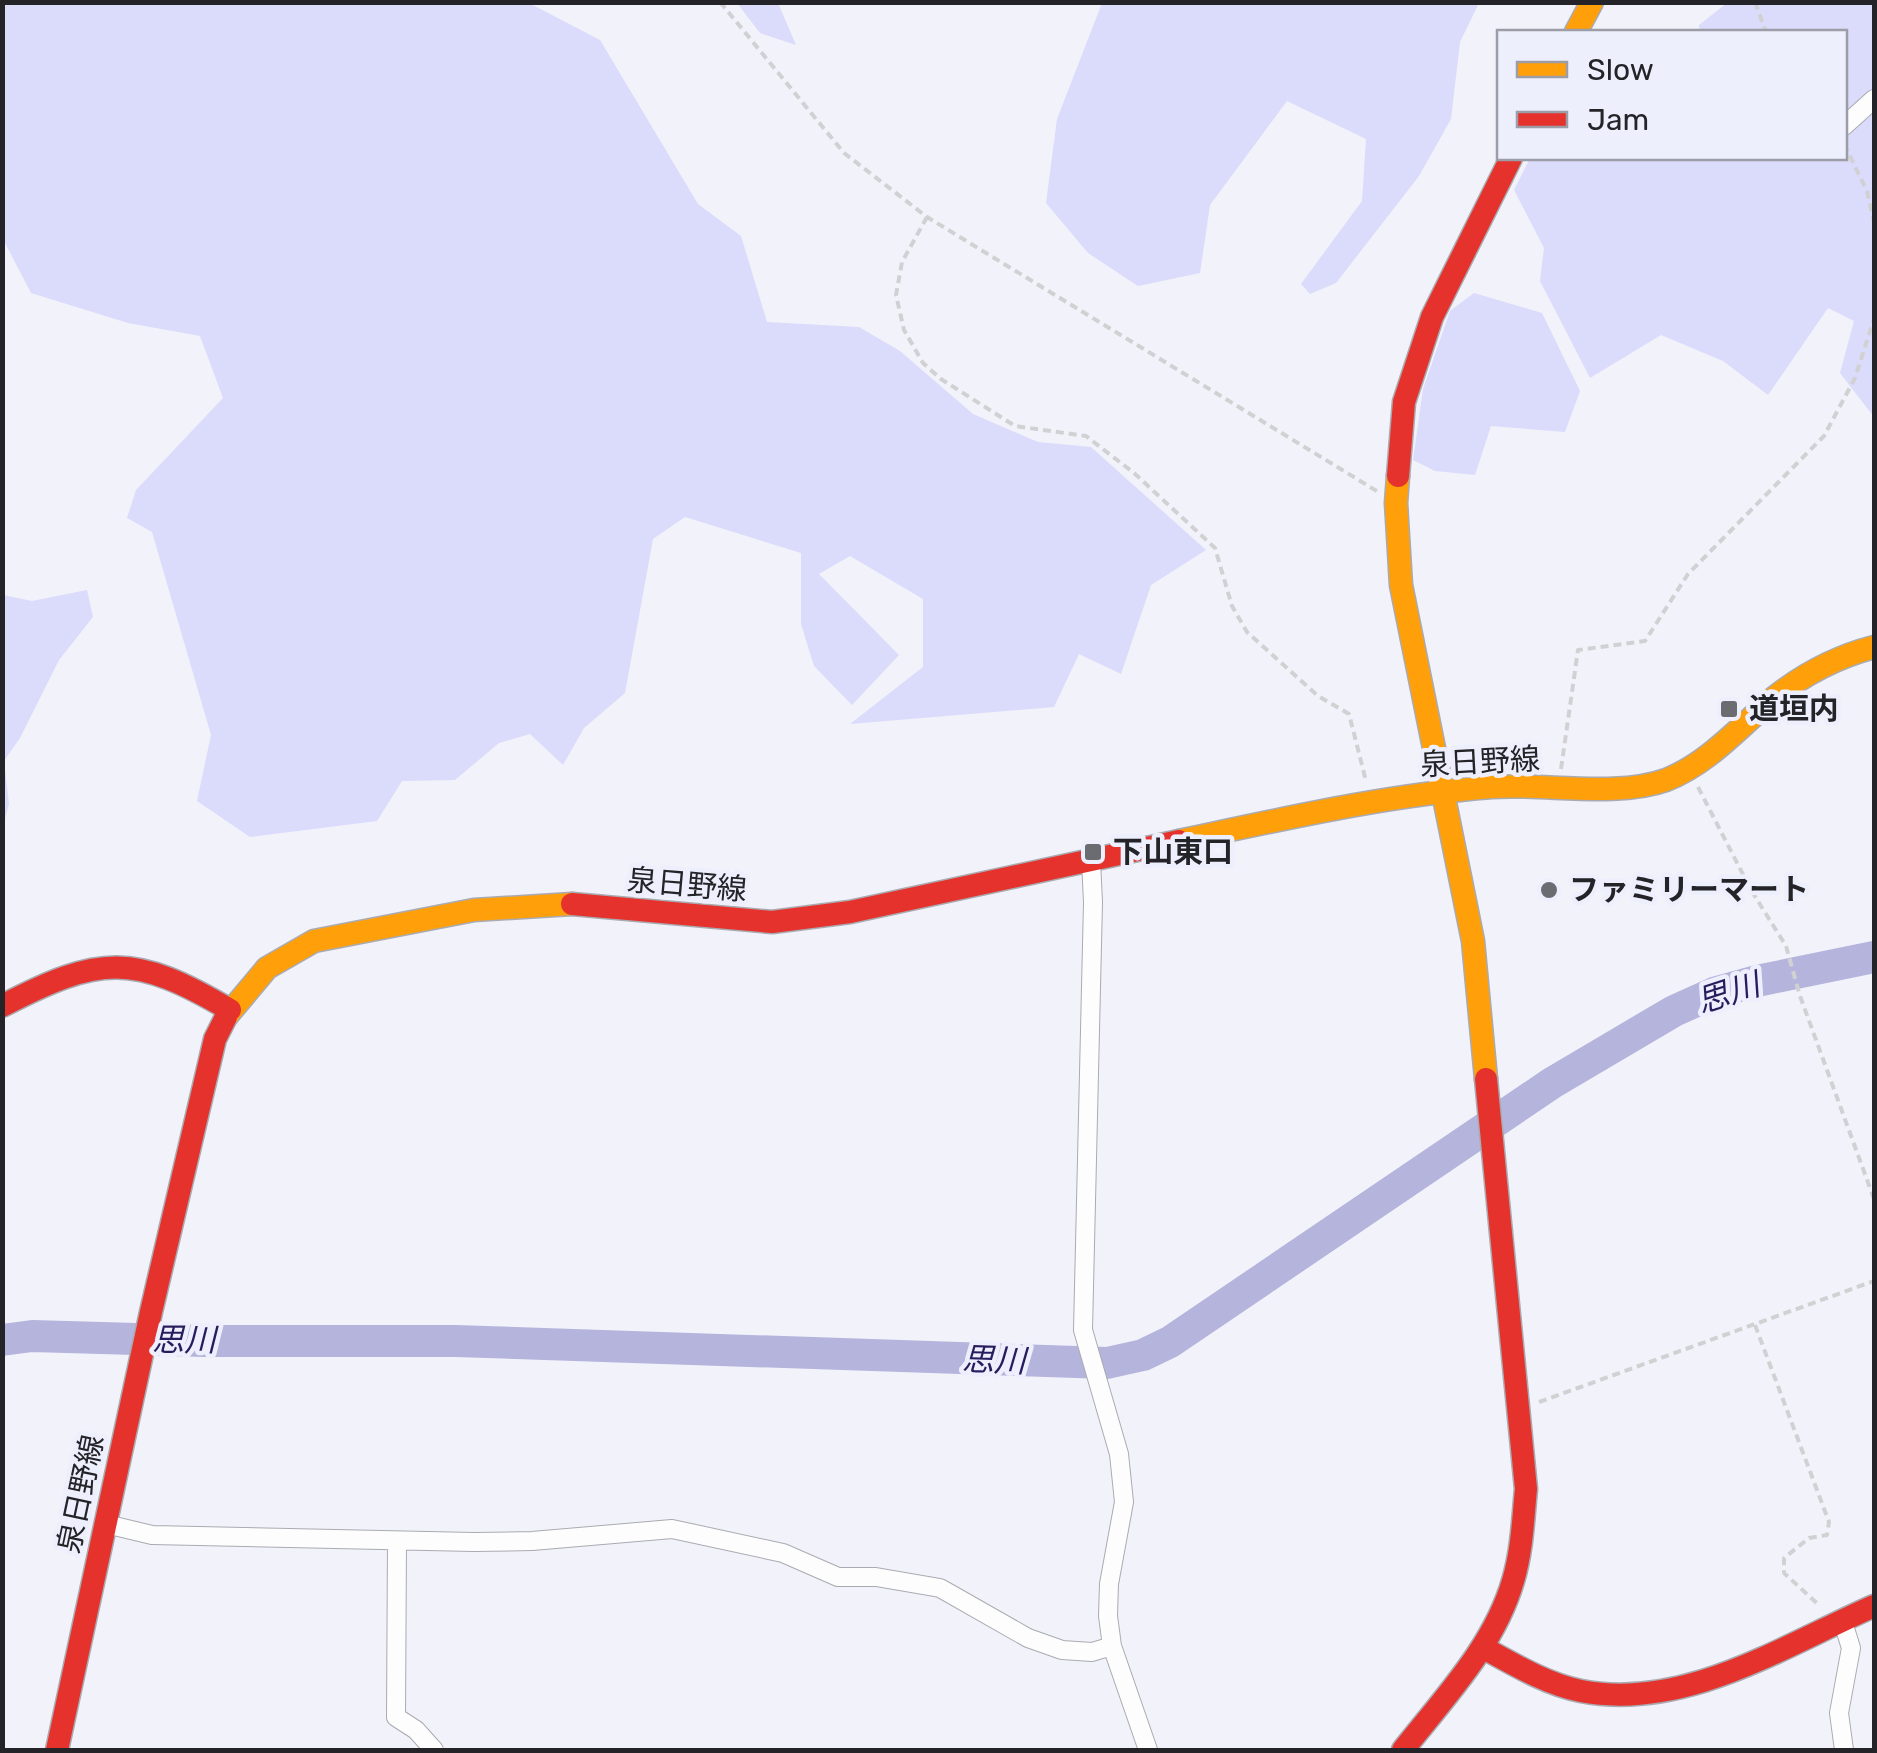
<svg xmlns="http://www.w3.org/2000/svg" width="1877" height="1753" font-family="Rubik,'Noto Sans JP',sans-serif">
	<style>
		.green { fill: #dbdbfb }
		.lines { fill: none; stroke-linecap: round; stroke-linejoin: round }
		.river { stroke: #b4b4dd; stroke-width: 32 }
		.street-casing { stroke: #aaabb1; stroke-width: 20 }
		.slow-casing { stroke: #aaabb1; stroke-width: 25 }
		.jam-casing { stroke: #aaabb1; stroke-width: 25 }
		.path { stroke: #d1d1d3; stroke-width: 4; stroke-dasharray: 8 5; stroke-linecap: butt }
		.street { stroke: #fdfdfe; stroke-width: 18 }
		.slow { stroke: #ff9f0a; stroke-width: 22 }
		.jam { stroke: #e5322d; stroke-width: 22 }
		.poi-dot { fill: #6b6b72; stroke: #eeeffd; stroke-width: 4 }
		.labels { text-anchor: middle; stroke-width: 9; stroke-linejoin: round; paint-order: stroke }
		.poi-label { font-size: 30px; font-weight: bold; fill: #232328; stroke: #eeeffd; text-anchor: start }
		.street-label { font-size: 30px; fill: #232328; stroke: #eeeffd }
		.water-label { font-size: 32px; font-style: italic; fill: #271d5e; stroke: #eeeffd }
	</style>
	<rect width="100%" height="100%" fill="#f2f2fa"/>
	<!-- green -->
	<path class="green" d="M2 3H529L600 40 698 204 741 236 767 322 859 327 900 351 973 414 1038 442 1091 447 1206 550 1151 585 1121 674 1079 654 1054 707 850 724 923 667V599L850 556 819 574 899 655 852 705 814 666 801 624V553L685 517 653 539 625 693 584 728 563 765 530 734 499 743 455 780 402 781 377 821 250 837 197 801 211 735 152 532 127 518 136 490 223 398 200 336 128 323 31 293 3 239Z
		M737 3H778L796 45 760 33Z
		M1102 3V2L1479 3 1460 42 1451 119 1419 176 1336 283 1310 294 1301 284 1362 201 1366 139 1287 101 1210 205 1200 273 1138 286 1088 253 1046 203 1057 119Z
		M1727 3H1874V417L1840 373 1854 321 1828 308 1768 395 1723 361 1661 335 1590 378 1540 281 1544 248 1514 190 1530 158H1844V32H1700L1699 25Z
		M1474 293 1542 313 1580 391 1565 432 1491 426 1475 475 1435 471 1413 460 1423 389 1450 311Z
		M87 590 93 617 59 660 20 738 4 761 9 804 3 826V595L32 601Z"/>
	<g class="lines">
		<!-- river -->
		<path class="river" d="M2 1340 32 1336 205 1341H455L1107 1363 1143 1355 1170 1342 1552 1083 1674 1011 1714 993 1757 981 1874 957"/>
		<defs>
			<path id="street" d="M1844 126 1874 99
				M1091 861 1093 902 1083 1330 1119 1454 1124 1502 1109 1584 1108 1616 1112 1646 1148 1750
				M106 1524 152 1535 474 1542 532 1541 672 1529 783 1553 838 1577H876L940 1588 1028 1638 1062 1650 1092 1652 1112 1646
				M397 1541 396 1717 416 1730 434 1750
				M1842 1619 1851 1648 1839 1713 1844 1750"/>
			<path id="slow" d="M1576 32 1592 2
				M1398 476 1396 503 1401 585 1473 941 1486 1079
				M1179 841C1283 819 1386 795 1492 787 1544 783 1616 798 1666 780 1709 763 1739 727 1774 698 1805 673 1836 657 1874 647
				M226 1017 267 968 314 941 474 910 572 904"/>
			<path id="jam" d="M1398 476 1404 402 1432 317 1511 158
				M572 904 772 922 850 912 1179 841
				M2 1006C100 955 134 953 230 1010
				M1482 1647C1513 1664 1546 1684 1581 1691 1684 1711 1783 1646 1874 1606
				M57 1750 151 1312 215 1039 226 1017
				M1403 1750C1444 1698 1494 1646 1513 1581 1522 1551 1523 1520 1526 1489L1486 1079"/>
		</defs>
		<!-- street casing -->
		<use href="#street" class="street-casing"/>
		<!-- slow casing -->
		<use href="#slow" class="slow-casing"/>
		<!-- jam casing -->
		<use href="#jam" class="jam-casing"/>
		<!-- path -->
		<path class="path" d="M720 2 844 153 927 217 1380 493
			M1755 2 1766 32
			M1844 144 1867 191 1874 222
			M927 217 902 262 896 295 904 330 923 363 941 379 1015 426 1086 436 1134 473 1215 548 1232 606 1247 632 1318 696 1349 714 1366 781
			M1561 769 1578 650 1645 641 1688 574 1824 436 1855 378 1874 319
			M1698 787 1751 890 1786 946 1800 996 1874 1199
			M1755 1325 1829 1522 1827 1535 1809 1538 1784 1558V1573L1820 1606
			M1539 1402 1874 1281"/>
		<!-- street -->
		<use href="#street" class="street"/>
		<!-- slow -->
		<use href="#slow" class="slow"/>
		<!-- jam -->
		<use href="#jam" class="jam"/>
	</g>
	<!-- markers -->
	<g class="poi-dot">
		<rect x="1719" y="699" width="20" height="20" rx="5"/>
		<rect x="1083" y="842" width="20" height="20" rx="5"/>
		<circle cx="1549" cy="890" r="10"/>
	</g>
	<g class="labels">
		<!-- poi labels -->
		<g class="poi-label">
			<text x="1749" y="719">道垣内</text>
			<text x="1113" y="862">下山東口</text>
			<text x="1569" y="900">ファミリーマート</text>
		</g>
		<!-- street labels -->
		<g class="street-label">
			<text transform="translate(1480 762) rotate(-3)" y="10">泉日野線</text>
			<text transform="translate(687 885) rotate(5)" y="10">泉日野線</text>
			<text transform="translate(81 1494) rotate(-78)" y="10">泉日野線</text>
		</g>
		<!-- water labels -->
		<g class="water-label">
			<text transform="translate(1728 993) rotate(-18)" y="11">思川</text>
			<text x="184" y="1351">思川</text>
			<text transform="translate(994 1360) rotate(2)" y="11">思川</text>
		</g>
	</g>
	<!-- border -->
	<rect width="1877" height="1753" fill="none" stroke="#232328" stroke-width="10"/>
	<!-- legend -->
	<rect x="1497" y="30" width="350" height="130" fill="#eeeffd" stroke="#9d9da8" stroke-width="2.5"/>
	<rect x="1517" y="62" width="50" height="15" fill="#ff9f0a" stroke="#9d9da8" stroke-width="2.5"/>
	<text x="1587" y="80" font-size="30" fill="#232328">Slow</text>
	<rect x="1517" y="112" width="50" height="15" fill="#e5322d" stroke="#9d9da8" stroke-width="2.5"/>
	<text x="1587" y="130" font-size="30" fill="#232328">Jam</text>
</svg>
